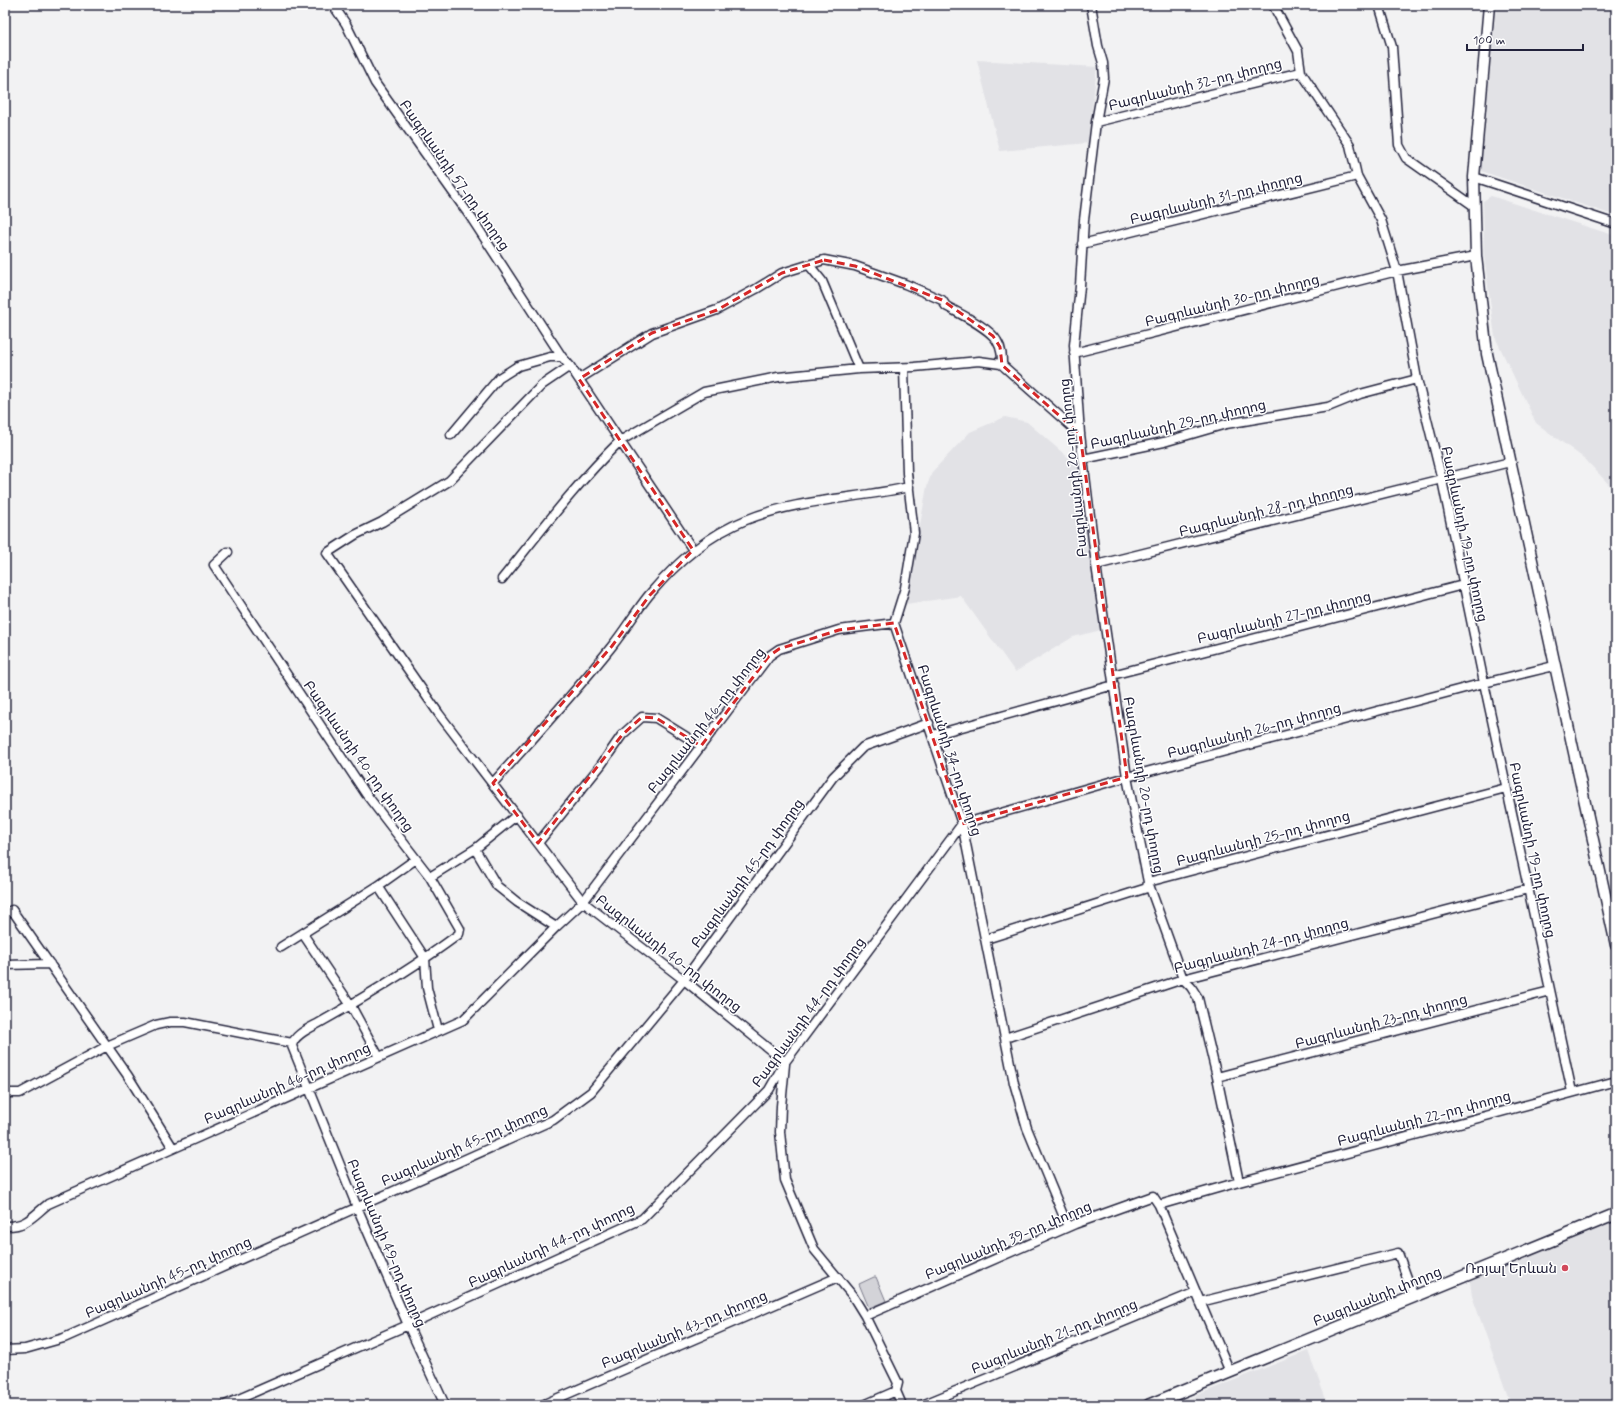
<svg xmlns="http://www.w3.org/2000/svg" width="1621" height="1410" font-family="Mynerve,'Noto Sans Armenian',sans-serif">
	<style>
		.built { fill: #e2e2e6 }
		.green { fill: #d3d3d8; stroke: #7a7a8a }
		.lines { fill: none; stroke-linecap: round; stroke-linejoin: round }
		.minor-casing { stroke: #22223b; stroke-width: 11 }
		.tertiary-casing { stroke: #22223b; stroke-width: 13 }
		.secondary-casing { stroke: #22223b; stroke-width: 14 }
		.minor { stroke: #fff; stroke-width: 8 }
		.tertiary { stroke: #fff; stroke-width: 10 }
		.secondary { stroke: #fff; stroke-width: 11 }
		.marked { fill: none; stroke: #d62828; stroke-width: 3; stroke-dasharray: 8 5; stroke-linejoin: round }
		.poi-dot { fill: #d1495b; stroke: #fff; stroke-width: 1.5 }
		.labels { text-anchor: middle; stroke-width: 3; stroke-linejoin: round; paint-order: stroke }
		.street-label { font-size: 14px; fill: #22223b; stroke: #fff }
		.poi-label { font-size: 14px; fill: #22223b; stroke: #fff; text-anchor: end }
	</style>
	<rect width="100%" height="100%" fill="#f2f2f3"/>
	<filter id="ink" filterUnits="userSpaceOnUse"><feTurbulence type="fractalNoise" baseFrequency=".025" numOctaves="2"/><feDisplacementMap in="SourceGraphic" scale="8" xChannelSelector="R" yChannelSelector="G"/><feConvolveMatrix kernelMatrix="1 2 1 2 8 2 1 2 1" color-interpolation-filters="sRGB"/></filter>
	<g filter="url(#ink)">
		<!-- built -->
		<path class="built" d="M1496 5H1616V216L1481 171Z
			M977 60 1097 67 1088 143 1000 151Z
			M1491 196 1616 236V492L1585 459 1536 423 1495 337 1484 257 1483 201Z
			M1005 417 1027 422 1079 467 1101 630 1073 637 1015 672 961 596 906 604 927 486 932 472 970 432Z
			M1616 1219V1405H1511L1472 1296 1470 1281Z
			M1308 1351 1328 1405H1184L1182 1401Z"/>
		<!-- green -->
		<path class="green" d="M874 1277H876L886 1301 869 1308 859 1284Z"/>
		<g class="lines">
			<defs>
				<path id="minor" d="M333 5 346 24 375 83 472 219 562 357
					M1091 5 1098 46 1103 63 1104 78 1096 122 1084 220 1080 286 1074 345 1080 434 1096 565 1127 777 1148 882 1183 979 1191 987 1198 998 1217 1077 1239 1182 1159 1205 1230 1372
					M1273 5 1298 51 1301 72 1350 145 1357 176 1381 220 1397 271 1417 379 1442 480 1484 683 1572 1092
					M1379 5 1392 47 1399 145 1406 158 1474 206
					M1096 122 1301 72
					M1474 177 1616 224
					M1082 244 1357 176
					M809 265 822 281 859 369
					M1074 353 1397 271 1476 256
					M570 366 542 385 449 481 382 522 355 535 327 553 439 714 583 902 769 656 779 649 839 630 894 623
					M904 368 907 473 914 533 905 588 894 623 962 824 1014 1083 1027 1128 1068 1227
					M579 379 652 333 717 310 756 289 782 273 824 260 855 266 905 284 942 300 946 306C960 314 990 328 997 341 1002 349 1002 357 1002 365
					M451 435 499 378 518 366 550 357H562L570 366 620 441 704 392 778 377 859 369 914 367 979 361 1001 364 1080 434
					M1083 459 1164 442 1226 424 1328 407 1360 394 1417 379
					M228 552 214 565 366 794 430 877 475 849 497 886 517 902 556 927 583 902 684 980 785 1062
					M1096 565 1510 462
					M502 579C540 532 576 484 620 441L693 550
					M1112 675 1463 585
					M933 735 1114 685
					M493 783C533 738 574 694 612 646 625 630 636 611 649 595 675 564 708 535 746 520 797 499 855 499 909 487
					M538 843 601 765 622 735 642 717 656 718 701 746
					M475 849 517 815
					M430 877 460 929 459 934C415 967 367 996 319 1023 310 1028 293 1035 292 1046L357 1207 408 1325 445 1405
					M378 886 416 859
					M5 914 12 910 128 1076 173 1148
					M303 934 350 1004 379 1057
					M986 939 1147 888 1148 882 1506 788
					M281 947 378 886 425 958 427 988 438 1030
					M5 965 50 964
					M1005 1038 1183 979 1528 889
					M785 1064 781 1106 780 1132 785 1180 814 1249 852 1295 865 1316 898 1383 896 1391 902 1405
					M1217 1077 1550 991
					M5 1093H20L107 1046 156 1025 170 1022H185L292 1043
					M1239 1182 1616 1081
					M5 1226C26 1227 33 1216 48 1204L463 1020 556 927
					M1200 1302 1398 1253 1414 1297
					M865 1316 1075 1224 1153 1196 1159 1205
					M5 1350 25 1349 64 1338 553 1120 591 1092 684 980 833 777 863 747 929 723
					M225 1405 408 1325 642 1219 769 1090 785 1062 962 824 1127 777 1484 683 1554 666
					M542 1405 838 1277
					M864 1405 896 1391
					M922 1405 1196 1292"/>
				<path id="tertiary" d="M1489 5 1474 177 1476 256 1487 354 1616 945"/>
				<path id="secondary" d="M1149 1405 1616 1214"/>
			</defs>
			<!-- minor casing -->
			<use href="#minor" class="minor-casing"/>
			<!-- tertiary casing -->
			<use href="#tertiary" class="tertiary-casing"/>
			<!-- secondary casing -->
			<use href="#secondary" class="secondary-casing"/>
			<!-- minor -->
			<use href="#minor" class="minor"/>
			<!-- tertiary -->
			<use href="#tertiary" class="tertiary"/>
			<!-- secondary -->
			<use href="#secondary" class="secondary"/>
		</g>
	</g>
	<!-- marked area -->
	<path class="marked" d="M824 260 855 266 942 300 993 336 1000 347 1002 365 1080 434 1127 777 962 824 894 623 839 630 779 649 769 656 701 746 656 718 642 717 622 735 538 843 493 783 612 646 650 595 693 550 579 379 652 333 717 310 782 273Z"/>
	<!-- markers -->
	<circle class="poi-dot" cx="1565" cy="1268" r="4"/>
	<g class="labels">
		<!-- street labels -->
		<g class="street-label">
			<text transform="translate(1195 84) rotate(-14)" y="5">Բագրևանդի 32-րդ փողոց</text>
			<text transform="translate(455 175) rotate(55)" y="5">Բագրևանդի 57-րդ փողոց</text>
			<text transform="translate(1216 198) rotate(-14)" y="5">Բագրևանդի 31-րդ փողոց</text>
			<text transform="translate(1232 300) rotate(-14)" y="5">Բագրևանդի 30-րդ փողոց</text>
			<text transform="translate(1178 424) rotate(-13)" y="5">Բագրևանդի 29-րդ փողոց</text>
			<text transform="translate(1073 468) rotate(-96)" y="5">Բագրևանդի 20-րդ փողոց</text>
			<text transform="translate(1266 510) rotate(-14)" y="5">Բագրևանդի 28-րդ փողոց</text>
			<text transform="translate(1465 534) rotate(78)" y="5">Բագրևանդի 19-րդ փողոց</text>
			<text transform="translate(1284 617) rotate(-14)" y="5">Բագրևանդի 27-րդ փողոց</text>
			<text transform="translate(706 720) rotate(-52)" y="5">Բագրևանդի 46-րդ փողոց</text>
			<text transform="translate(1254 730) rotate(-15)" y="5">Բագրևանդի 26-րդ փողոց</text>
			<text transform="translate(950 750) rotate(72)" y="5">Բագրևանդի 34-րդ փողոց</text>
			<text transform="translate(359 756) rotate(55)" y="5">Բագրևանդի 40-րդ փողոց</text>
			<text transform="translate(1144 785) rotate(80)" y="5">Բագրևանդի 20-րդ փողոց</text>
			<text transform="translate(1263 838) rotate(-15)" y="5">Բագրևանդի 25-րդ փողոց</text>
			<text transform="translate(1533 850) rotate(78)" y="5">Բագրևանդի 19-րդ փողոց</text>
			<text transform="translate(747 873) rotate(-54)" y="5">Բագրևանդի 45-րդ փողոց</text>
			<text transform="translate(1261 945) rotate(-15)" y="5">Բագրևանդի 24-րդ փողոց</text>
			<text transform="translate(669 953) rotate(38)" y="5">Բագրևանդի 40-րդ փողոց</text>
			<text transform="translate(808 1012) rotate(-54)" y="5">Բագրևանդի 44-րդ փողոց</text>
			<text transform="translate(1381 1021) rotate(-15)" y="5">Բագրևանդի 23-րդ փողոց</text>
			<text transform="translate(287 1083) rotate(-24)" y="5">Բագրևանդի 46-րդ փողոց</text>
			<text transform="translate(1424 1118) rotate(-15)" y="5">Բագրևանդի 22-րդ փողոց</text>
			<text transform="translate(464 1145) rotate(-24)" y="5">Բագրևանդի 45-րդ փողոց</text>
			<text transform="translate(1008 1240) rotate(-23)" y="5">Բագրևանդի 39-րդ փողոց</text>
			<text transform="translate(387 1243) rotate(67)" y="5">Բագրևանդի 49-րդ փողոց</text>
			<text transform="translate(551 1245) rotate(-25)" y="5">Բագրևանդի 44-րդ փողոց</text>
			<text transform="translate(168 1277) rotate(-24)" y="5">Բագրևանդի 45-րդ փողոց</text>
			<text transform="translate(1377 1296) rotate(-22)" y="5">Բագրևանդի փողոց</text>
			<text transform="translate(684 1329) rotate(-23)" y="5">Բագրևանդի 43-րդ փողոց</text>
			<text transform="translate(1054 1336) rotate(-22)" y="5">Բագրևանդի 21-րդ փողոց</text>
		</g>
		<!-- poi labels -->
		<g class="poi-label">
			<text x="1557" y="1273">Ռոյալ Երևան</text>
		</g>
	</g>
	<!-- margin -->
	<rect width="1621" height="1410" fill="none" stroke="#fff" stroke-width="20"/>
	<rect x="10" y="10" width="1601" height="1390" fill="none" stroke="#22223b" stroke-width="1.5" filter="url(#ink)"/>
	<!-- scale -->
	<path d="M1467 44v6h116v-6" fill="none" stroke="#22223b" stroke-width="2"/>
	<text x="1473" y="44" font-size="12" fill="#22223b" stroke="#ffffff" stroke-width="3" paint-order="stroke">100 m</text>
</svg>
